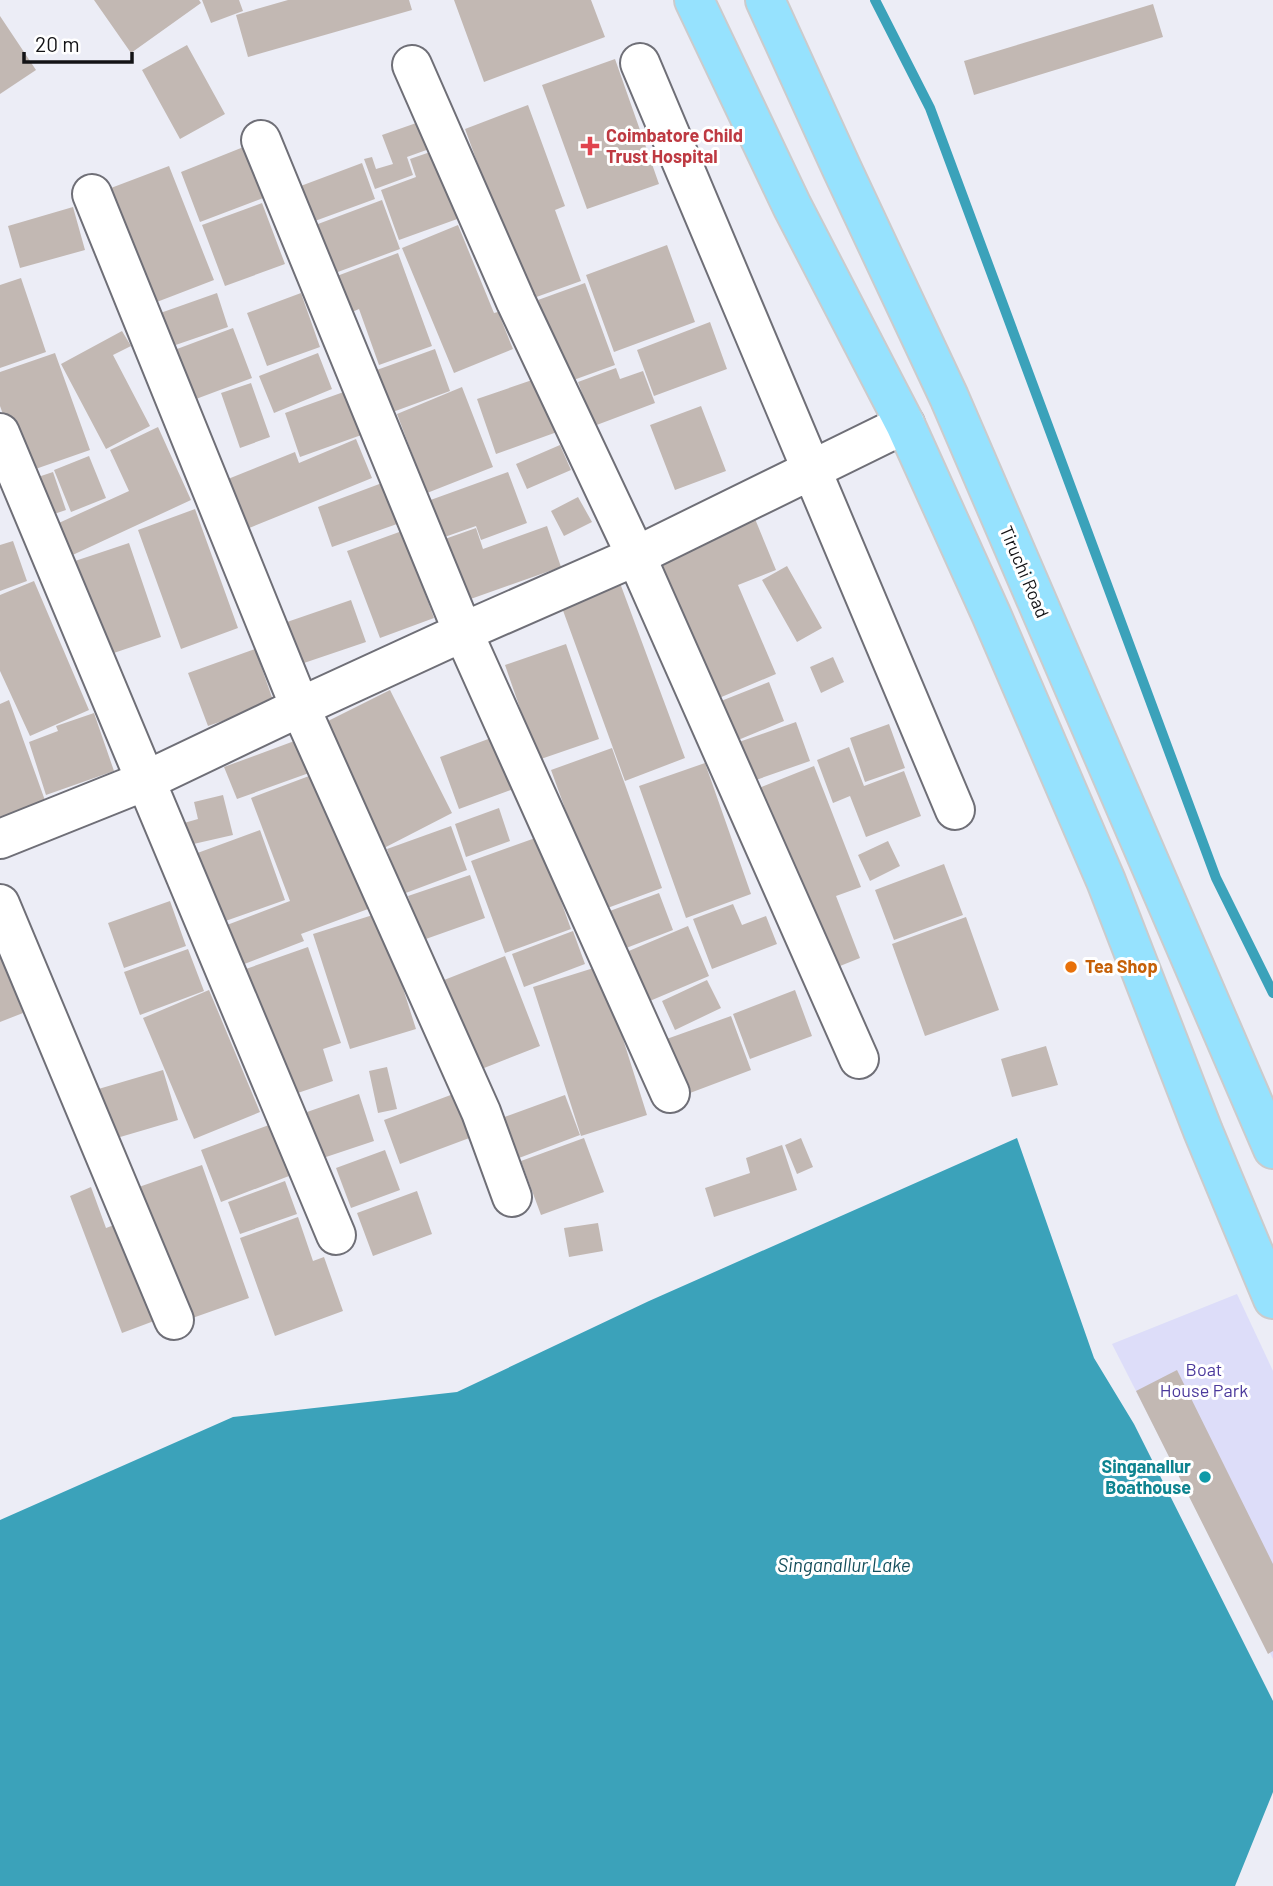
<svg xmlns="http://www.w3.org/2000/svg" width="1273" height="1886" font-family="Barlow,sans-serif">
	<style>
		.green { fill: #ddddf9 }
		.water { fill: #3ba2ba }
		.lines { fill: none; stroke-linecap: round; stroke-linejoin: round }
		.stream { stroke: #3ba2ba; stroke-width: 10 }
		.building { fill: #c2b8b3 }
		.minor-casing { stroke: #6f6f77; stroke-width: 42 }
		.trunk-casing { stroke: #cbcbcc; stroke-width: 42 }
		.minor { stroke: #fff; stroke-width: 38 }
		.trunk { stroke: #96e2fe; stroke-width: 38 }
		.health-dot { fill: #e0444e; stroke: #fff; stroke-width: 2.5 }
		.food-dot { fill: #e8710a; stroke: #fff; stroke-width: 2.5 }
		.culture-dot { fill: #0f9aa8; stroke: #fff; stroke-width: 2.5 }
		.labels { text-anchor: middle; stroke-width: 6; stroke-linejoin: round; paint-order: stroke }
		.health-label { font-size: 18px; font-weight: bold; fill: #be3a42; stroke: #fff; text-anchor: start }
		.street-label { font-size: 18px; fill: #131316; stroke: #fff }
		.food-label { font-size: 18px; font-weight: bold; fill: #c56008; stroke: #fff; text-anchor: start }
		.park-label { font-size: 18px; fill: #4b399c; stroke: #fff }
		.culture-label { font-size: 18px; font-weight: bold; fill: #0d838f; stroke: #fff; text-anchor: end }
		.water-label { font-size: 19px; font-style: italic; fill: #144e5b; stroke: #fff }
	</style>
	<rect width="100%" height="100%" fill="#ecedf6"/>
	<!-- green -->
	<path class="green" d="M1237 1294 1273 1371V1659L1112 1344Z"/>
	<!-- water -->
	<path class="water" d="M1017 1138 1094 1358 1134 1424 1273 1701V1792L1235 1886H0V1520L233 1417 457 1392 649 1301Z"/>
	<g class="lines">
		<!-- stream -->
		<path class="stream" d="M875 0 930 108 1216 878 1273 993"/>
	</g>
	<!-- building -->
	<path class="building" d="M94 0H199L201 3 131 53Z
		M202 0H239L243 11 211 23Z
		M288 0H409L412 10 248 57 236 15Z
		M454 0H591L605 37 484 82Z
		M1153 4 1163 37 974 95 964 61Z
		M0 16 36 70 0 94Z
		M187 45 225 114 180 139 142 70Z
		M615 59 659 184 587 209 542 85Z
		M528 105 565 206 555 210 581 281 528 300 465 129Z
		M422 121 432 148 407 157 413 175 375 189 364 159 372 157 376 169 393 164 382 135Z
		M246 146 266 197 200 222 181 172Z
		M436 150 460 218 399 240 381 190 416 177 410 159Z
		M362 163 375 199 304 225 290 190Z
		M169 166 214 280 149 305 103 191Z
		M382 200 400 249 327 276 310 227Z
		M262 203 285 264 225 286 202 225Z
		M73 207 85 250 20 268 8 226Z
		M458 225 494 313 498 312 513 349 454 373 402 248Z
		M667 245 695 322 614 352 586 275Z
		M398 253 432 346 379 365 359 309 350 313 337 276Z
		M21 278 46 352 0 368V285Z
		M585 283 615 365 568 382 538 300Z
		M217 293 228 327 161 350 149 317Z
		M301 293 320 347 267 366 247 313Z
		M710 322 727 369 654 396 637 350Z
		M233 328 252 378 188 402 169 352Z
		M122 331 131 346 113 355 150 426 106 449 61 364Z
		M435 349 450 391 390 413 374 371Z
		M55 353 90 450 24 473 0 406V372Z
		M318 353 332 389 274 413 259 376Z
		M616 368 620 379 643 371 655 403 594 426 578 382Z
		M538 378 557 432 496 454 477 399Z
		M251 383 270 437 240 448 221 393Z
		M462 387 493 467 427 493 397 414Z
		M352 389 367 433 300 457 285 413Z
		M701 406 726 471 675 490 650 425Z
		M158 427 191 500 64 559 50 527 129 491 110 450Z
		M356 439 372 478 242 531 223 481 295 452 299 463Z
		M560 445 571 470 527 489 516 464Z
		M89 456 106 498 71 512 54 470Z
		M53 472 66 510 39 519 26 481Z
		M508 472 527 523 481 540 476 526 439 539 425 502Z
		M382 483 397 524 332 547 318 507Z
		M578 497 592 522 564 536 551 511Z
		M195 509 238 628 181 649 138 530Z
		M753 514 776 570 738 585 776 674 712 701 652 557Z
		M547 526 561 567 465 601 442 540 476 528 483 549Z
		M402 531 434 618 380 638 347 551Z
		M13 541 27 581 0 591V545Z
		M129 543 161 637 102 657 69 563Z
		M787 566 822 628 797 642 762 580Z
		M34 581 89 710 30 736 0 671V595Z
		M620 583 685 758 625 781 561 605Z
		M351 600 366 642 301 664 287 622Z
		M566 644 599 739 538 760 505 665Z
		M255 649 274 703 208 726 188 673Z
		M833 657 844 682 821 693 810 667Z
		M769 682 784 721 731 743 716 703Z
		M390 690 452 813 384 848 322 724Z
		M9 700 47 806 0 822V704Z
		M94 713 114 771 46 795 29 742 58 731 56 726Z
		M796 722 810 761 753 781 739 742Z
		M889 724 905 768 865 782 850 738Z
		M499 735 519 787 459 809 440 757Z
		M297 740 309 773 237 799 224 767Z
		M849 747 864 786 904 771 921 816 866 837 850 796 833 803 817 760Z
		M612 748 662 888 602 910 551 770Z
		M705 763 751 894 686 918 639 786Z
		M814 766 861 887 836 896 860 958 825 972 754 790Z
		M317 773 368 909 301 934 304 941 234 968 219 928 290 901 251 798Z
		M223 795 233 835 189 845 184 823 198 819 194 802Z
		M499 808 510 841 466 857 455 824Z
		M451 826 467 870 403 894 387 849Z
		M260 830 285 900 217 924 192 855Z
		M538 837 571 929 505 953 471 861Z
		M888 841 900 866 870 881 858 855Z
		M944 864 963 915 894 940 875 890Z
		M470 875 485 918 423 940 408 896Z
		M659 893 673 930 621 950 607 912Z
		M170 901 186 946 124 968 108 923Z
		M733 904 742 925 766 916 777 944 712 969 693 919Z
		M379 913 416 1029 350 1049 313 934Z
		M966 917 999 1010 925 1036 892 944Z
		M688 926 709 976 645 1003 624 953Z
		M573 931 585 964 524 987 512 954Z
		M308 947 341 1043 323 1049 333 1081 286 1097 243 970Z
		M188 949 204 991 140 1015 124 972Z
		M0 953 23 1013 0 1022Z
		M505 956 540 1046 474 1072 439 982Z
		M600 966 647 1115 581 1136 533 987Z
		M707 980 721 1008 675 1030 662 1001Z
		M209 990 260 1112 194 1139 143 1018Z
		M795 990 812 1036 750 1059 733 1014Z
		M731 1016 751 1070 682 1096 661 1041Z
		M1046 1046 1058 1085 1012 1097 1001 1059Z
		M387 1067 397 1109 378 1113 369 1071Z
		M163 1070 178 1120 110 1140 95 1090Z
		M456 1093 472 1137 400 1164 384 1120Z
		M359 1094 374 1141 323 1158 307 1112Z
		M565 1095 580 1135 511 1161 496 1120Z
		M269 1125 289 1176 221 1202 201 1150Z
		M584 1138 604 1192 541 1215 521 1161Z
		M801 1138 813 1167 797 1174 785 1145Z
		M782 1145 797 1190 714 1217 705 1188 750 1173 746 1158Z
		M385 1150 400 1190 351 1208 336 1168Z
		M202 1165 249 1298 184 1321 136 1188Z
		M285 1181 297 1214 240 1234 228 1202Z
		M91 1187 106 1228 125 1221 162 1318 122 1333 70 1196Z
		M417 1191 432 1234 373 1256 357 1213Z
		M298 1217 313 1261 324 1257 343 1311 275 1336 240 1238Z
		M598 1223 603 1251 569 1257 564 1228Z
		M1177 1370 1273 1564V1651L1268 1654 1136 1391Z"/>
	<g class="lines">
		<defs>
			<path id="minor" d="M640 63 955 810
				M412 65 516 302 636 556 859 1059
				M261 140 463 632 670 1093
				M92 194 300 707 481 1112 512 1197
				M0 433 336 1235
				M0 839 145 781 300 707 463 632 636 556 905 424
				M0 904 174 1320"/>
			<path id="trunk" d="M694 0 792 206 905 424 991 614 1106 881 1203 1131 1273 1299
				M765 0 842 169 949 397 1273 1149"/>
		</defs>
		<!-- minor casing -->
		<use href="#minor" class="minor-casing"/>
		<!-- trunk casing -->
		<use href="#trunk" class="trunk-casing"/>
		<!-- minor -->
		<use href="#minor" class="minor"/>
		<!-- trunk -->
		<use href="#trunk" class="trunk"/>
	</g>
	<!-- markers -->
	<path class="health-dot" d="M586.5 135.5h7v7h7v7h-7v7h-7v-7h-7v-7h7z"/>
	<circle class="food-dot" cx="1071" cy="967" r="7"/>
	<circle class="culture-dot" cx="1205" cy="1477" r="7"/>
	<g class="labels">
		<!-- health labels -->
		<g class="health-label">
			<text x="606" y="142">Coimbatore Child<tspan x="606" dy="21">Trust Hospital</tspan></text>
		</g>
		<!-- street labels -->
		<g class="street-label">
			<text transform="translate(1024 572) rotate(67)" y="6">Tiruchi Road</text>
		</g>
		<!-- food labels -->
		<g class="food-label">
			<text x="1085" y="973">Tea Shop</text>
		</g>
		<!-- park labels -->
		<g class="park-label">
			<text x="1204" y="1376">Boat<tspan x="1204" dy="21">House Park</tspan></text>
		</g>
		<!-- culture labels -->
		<g class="culture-label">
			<text x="1191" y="1473">Singanallur<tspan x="1191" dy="21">Boathouse</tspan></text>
		</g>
		<!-- water labels -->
		<g class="water-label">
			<text x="844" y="1572">Singanallur Lake</text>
		</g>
	</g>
	<!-- scale -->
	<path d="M24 52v10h108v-10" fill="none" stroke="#131316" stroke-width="3.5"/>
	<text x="35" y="52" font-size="21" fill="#131316" stroke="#ffffff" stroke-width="5" paint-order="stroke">20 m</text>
</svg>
